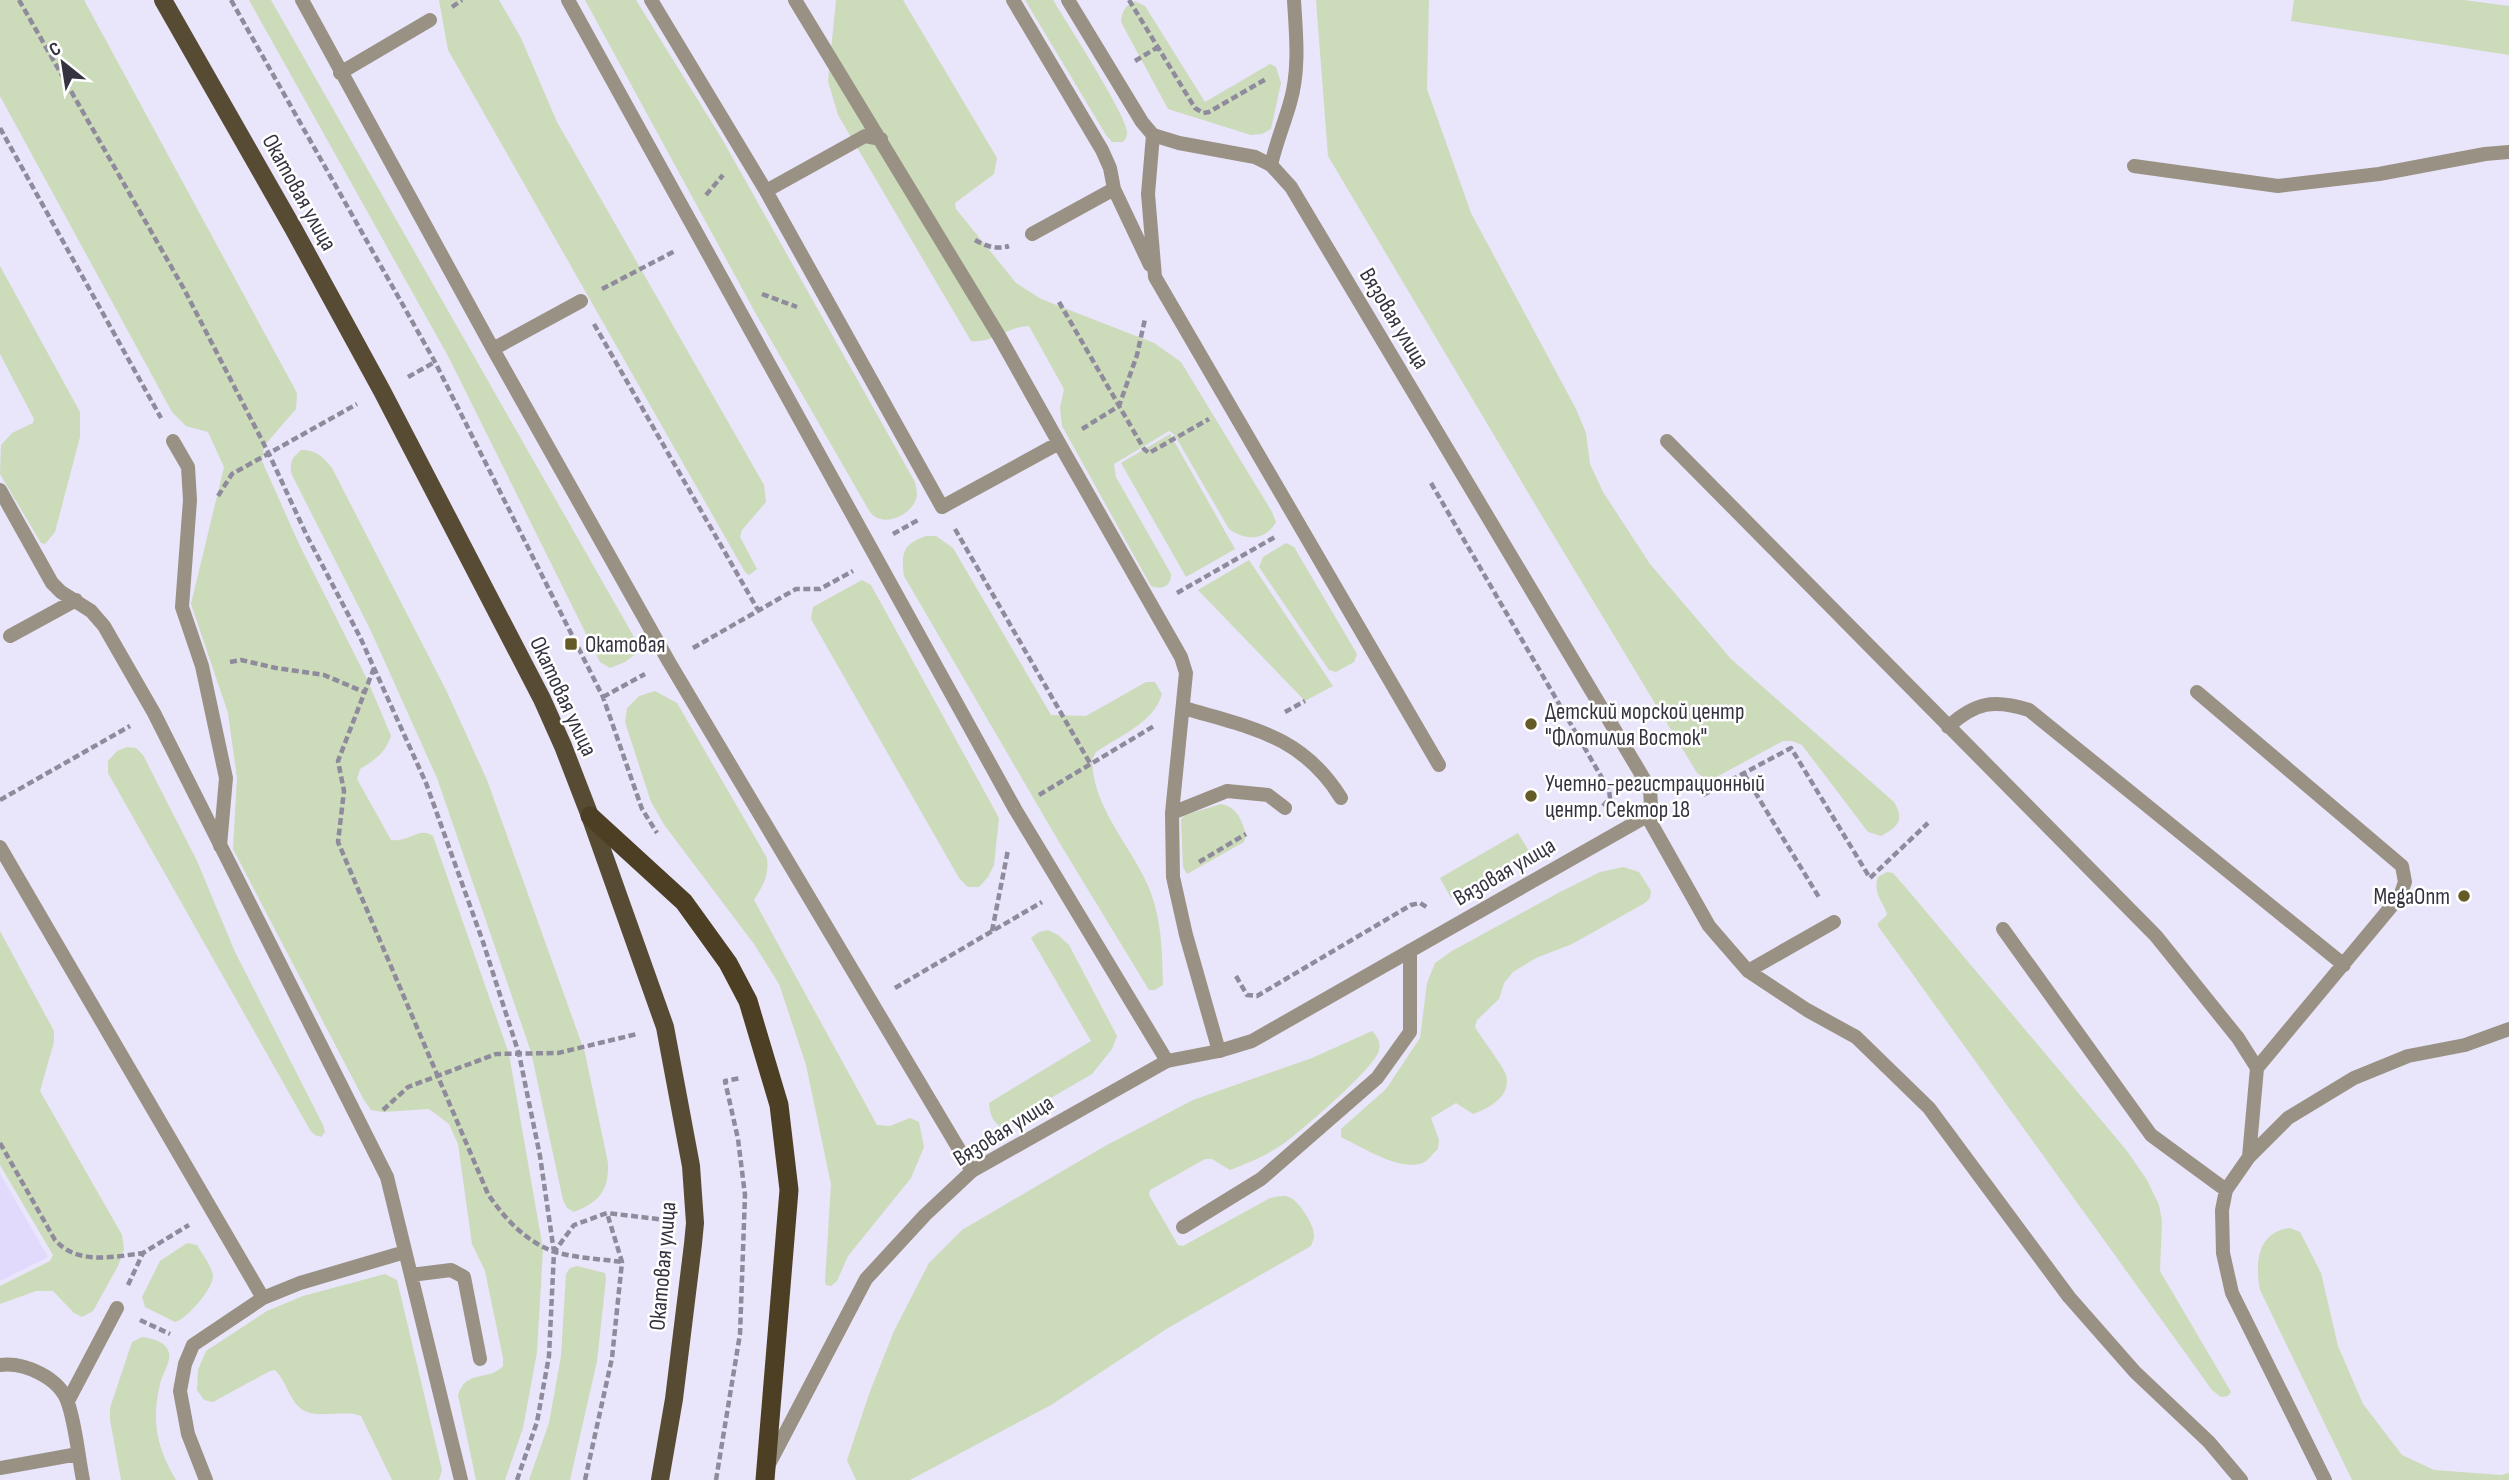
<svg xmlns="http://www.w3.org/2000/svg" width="2509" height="1480" font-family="'Sofia Sans Condensed',sans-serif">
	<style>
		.built { fill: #e2dafc }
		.green { fill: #ccdbba }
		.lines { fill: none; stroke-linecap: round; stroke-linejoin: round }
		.path { stroke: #8f8b9c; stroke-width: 4.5; stroke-dasharray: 7 3.5; stroke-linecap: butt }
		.service { stroke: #999184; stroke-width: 14 }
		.minor { stroke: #999184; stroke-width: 14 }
		.primary { stroke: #584b33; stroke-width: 18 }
		.trunk { stroke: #4c3f24; stroke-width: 19 }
		.poi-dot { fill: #655b27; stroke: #fff; stroke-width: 2.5 }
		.labels { text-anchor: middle; stroke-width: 5; stroke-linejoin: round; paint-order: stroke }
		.street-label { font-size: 23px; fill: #363340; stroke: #fff }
		.poi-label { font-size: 23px; fill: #363340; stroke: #fff; text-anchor: start }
	</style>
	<rect width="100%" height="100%" fill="#e9e5fa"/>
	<!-- built -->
	<path class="built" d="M0 1174 48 1257 0 1281Z"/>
	<!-- green -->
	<path class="green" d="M0 0H84L297 393 296 409 264 446 262 461 299 544 367 679 391 736C385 753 375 760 360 769L357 779 391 840C409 843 419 826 433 836L509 1054 543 1249 537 1352 523 1428 505 1480H476L458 1395C466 1369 488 1382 503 1366V1358L485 1271 472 1244 458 1144 449 1124 429 1109 383 1112 371 1110 364 1100 233 849 237 778 228 713 191 604 224 467 208 432 186 426 172 412 0 96Z
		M249 0H271L638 644 637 653 625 662 610 668 600 662 448 356Z
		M439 0H499L521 38 557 122 764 485 766 502 742 530 740 537 757 569 749 575 745 572 448 50Z
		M585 0H636L722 139 915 482C916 488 918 494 916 499 911 514 888 526 874 516 871 514 869 510 867 507L756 314Z
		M836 0H903L997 158 994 174 955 203 956 209 1016 283 1041 299 1154 343 1181 362 1272 512 1276 522C1265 541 1246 541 1229 529L1174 434 1169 431 1114 464 1116 477 1171 574C1171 587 1162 590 1151 586L1062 426 1060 408 1064 389 1029 326C1008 326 992 344 971 341L838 115 828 81Z
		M1025 0H1053C1065 20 1127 116 1127 132 1127 137 1126 138 1123 142H1112L1106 135Z
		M1316 0H1429L1427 89 1471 213 1576 409 1586 433 1590 464 1603 492 1650 564 1731 659 1894 802C1905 821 1898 826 1881 836L1868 832 1802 745 1792 741H1783L1709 781 1697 773 1545 521 1328 156Z
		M2294 0H2464L2509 6V55L2291 21Z
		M1135 1 1145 6 1205 102 1270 64 1276 67 1281 83 1271 129 1262 134 1251 135 1168 109 1121 22C1122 11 1125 6 1135 1Z
		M0 266 80 412V437L55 532 45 544 41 543 0 474 1 445 12 433 33 423 34 419 0 354Z
		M1170 434 1235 549 1186 577 1121 463Z
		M301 450C317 450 323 457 332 468L447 692 487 780 585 1053 608 1163C609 1190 600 1202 574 1212L567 1208 563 1200 531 1052 437 778 371 631 292 475C289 462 292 458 301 450Z
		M926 536H936L953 548 1051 715 1086 716 1146 682H1155L1162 694C1154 722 1120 736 1096 752L1092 760C1093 809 1131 845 1149 888 1162 920 1162 951 1163 985L1155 990H1149L1059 842 904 576C901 553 903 544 926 536Z
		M1286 543 1294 547 1357 654 1354 662 1336 672 1329 670 1259 567 1263 557Z
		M1249 560 1333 686 1305 701 1198 590Z
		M862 580 871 585 999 818 994 865 988 877 979 887H968L959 878 811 619 813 607Z
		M655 691 677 703 767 858C769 877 763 885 754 900L877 1125 890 1126 910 1118 919 1122 924 1147 911 1178 848 1256 837 1281 831 1286 826 1285 825 1281 831 1184 806 1065 779 984 754 944 665 826 651 802 625 722 627 708 639 696Z
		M127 747 136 748 143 755 197 861 235 952 323 1125 325 1132 321 1137 315 1135 310 1130 108 773V761L117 751Z
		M1221 804C1237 807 1242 820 1246 835L1244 842 1187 874 1183 867 1181 819 1185 815Z
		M1518 833 1530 853 1451 898 1440 878Z
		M1623 867 1639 872 1651 891 1650 898 1645 903 1572 944 1536 958 1513 972 1504 983 1499 999 1477 1020 1475 1027C1480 1036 1505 1069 1506 1075 1512 1096 1489 1108 1473 1114L1456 1103 1431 1118 1439 1140 1438 1149C1434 1152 1430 1158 1426 1161 1405 1175 1362 1147 1341 1137V1129L1386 1089 1420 1038 1427 983 1435 963 1452 951 1560 892 1600 872Z
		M1887 872 1893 873 1907 889 2127 1151 2147 1180 2159 1205 2162 1221 2160 1271 2231 1392 2228 1396 2221 1397 2212 1390 1878 926V923L1886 916 1887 913C1881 900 1873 891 1878 877Z
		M1048 930 1058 935 1069 945 1117 1036 1112 1049 1092 1074 1001 1127C992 1121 990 1114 989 1103L1091 1041 1031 938 1039 932Z
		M0 931 54 1031V1042L40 1091 122 1235 124 1249 118 1266 93 1311 82 1317 74 1313 53 1291H36L0 1304V1286L50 1261 53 1255 0 1165Z
		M1372 1031C1377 1036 1381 1042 1379 1050 1377 1066 1300 1132 1283 1144 1267 1155 1249 1163 1230 1170L1212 1159H1205L1150 1190 1149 1195 1178 1245 1183 1246 1270 1198C1277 1197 1284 1194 1291 1198 1300 1203 1315 1226 1314 1236 1314 1239 1312 1243 1311 1246L1168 1328 1051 1405 910 1480H856L847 1460 869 1394 894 1331 929 1263 962 1230 1105 1146 1193 1100 1312 1058Z
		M2290 1228 2300 1232 2321 1273 2338 1346 2363 1404 2402 1455 2434 1470 2501 1475 2509 1473V1480H2352L2260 1290C2255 1263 2257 1232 2290 1228Z
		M187 1243 197 1245C202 1254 211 1265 213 1275 214 1288 187 1319 175 1322L145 1307 142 1297 160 1261Z
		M577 1266 605 1273 606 1279 597 1361 570 1480H529L549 1423 561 1356 566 1274 570 1268Z
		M385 1274 397 1280 442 1470 439 1480H392L361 1416C343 1408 315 1421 300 1408 289 1399 286 1380 275 1370L270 1371 213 1402 204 1400 197 1390 198 1370 206 1351 267 1311 303 1296Z
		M142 1337C151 1338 167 1342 169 1353 171 1362 162 1375 160 1384 151 1422 157 1448 176 1480H121L110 1420V1408L132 1342Z"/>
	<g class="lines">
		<!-- path -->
		<path class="path" d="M19 0 184 289 269 454 307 536 360 637 426 783 483 942 519 1054 540 1156 554 1252
			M231 0 435 362 603 697 642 809 657 833
			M1129 0 1195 108 1203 113 1209 112 1266 79
			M452 7 462 0
			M1135 61 1158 47
			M0 128 161 418
			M706 195 723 175
			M975 240C985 246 997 250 1009 246
			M602 289 675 251
			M762 294 797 307
			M1059 302 1144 449 1149 453 1209 419
			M594 324 758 610
			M408 377 435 362
			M1082 429 1119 406 1137 355 1145 319
			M1431 483 1609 790 1610 798 1603 806
			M218 496 232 474 357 404
			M955 529 1091 765
			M893 534 920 519
			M1177 593 1275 537
			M693 648 796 589H820L853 571
			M230 662 241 660 276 668 324 675 364 692
			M374 668 338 761 344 791 338 842 488 1194C505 1219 526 1242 555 1252 576 1258 600 1259 622 1262
			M603 697 645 674
			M1285 712 1305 701
			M1744 774 1820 899
			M1039 795 1154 726
			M1703 795 1791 748 1870 878 1928 823
			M0 800 130 726
			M1199 862 1246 834
			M992 931 1008 850
			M1236 976 1247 995 1257 996 1411 905 1420 903 1428 908
			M895 988 1042 902
			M383 1110 408 1087 496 1054 558 1053 637 1034
			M0 1143 55 1240C77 1265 113 1257 143 1253
			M128 1285 143 1253 189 1225
			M140 1320 170 1334
			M517 1480 537 1422 549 1356 554 1252 574 1225 607 1213 666 1220
			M585 1480 612 1358 622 1262 607 1213
			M716 1480 740 1334 745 1195 738 1139 725 1081 741 1078"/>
		<!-- service -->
		<path class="service" d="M302 0 493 349 669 662 972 1171
			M568 0 1015 809 1167 1061
			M651 0 766 191 942 507 1059 443 1181 657 1186 673 1172 813 1173 877 1186 935 1219 1051
			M795 0 999 336 1059 443
			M1013 0 1102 150 1110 168 1114 189 1150 265
			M340 73 430 20
			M1153 135 1148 194 1155 277 1439 765
			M1271 165C1276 143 1284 124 1290 103 1300 69 1296 34 1294 0
			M2134 166 2278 186 2379 174 2485 154 2509 152
			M766 191 865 136 881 139
			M1032 234 1114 189
			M493 349 581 301
			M173 441 188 467 190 500 182 607 202 666 226 778 220 846
			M1667 441 2156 936 2238 1038 2257 1068 2249 1157
			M0 490 52 583 61 592 91 611 104 626 154 713 387 1177 461 1480
			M10 636 76 600
			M2197 692 2402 866 2405 882 2400 896 2257 1068
			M1184 708C1251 728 1302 735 1341 798
			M1948 727C1975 702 1994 699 2029 710L2344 965
			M1172 813 1227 791 1268 795 1285 808
			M1647 816 1709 926 1748 971 1807 1010 1856 1037 1929 1108 2069 1297 2135 1372 2209 1442 2241 1480
			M0 847 263 1298 193 1345 185 1364 180 1391 188 1434 206 1480
			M2003 929 2151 1135 2226 1190
			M1748 971 1834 922
			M1183 1227 1261 1179 1377 1078 1410 1032V951
			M411 1275 451 1270 464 1277 480 1359
			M263 1298 300 1283 405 1252
			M0 1365C25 1362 60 1378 68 1403 76 1427 78 1455 83 1480
			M68 1401 117 1308
			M0 1468 78 1454
			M2325 1480 2232 1293 2223 1253 2222 1210 2226 1190 2249 1157 2288 1118 2354 1078 2408 1056 2465 1045 2509 1029"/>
		<!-- minor -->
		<path class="minor" d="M768 1466 866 1279 925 1215 972 1171 1167 1061 1219 1051 1252 1041 1647 816 1651 806 1650 789 1291 187 1271 165 1255 157 1179 143 1153 135 1142 122 1068 0"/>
		<!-- primary -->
		<path class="primary" d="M163 0 293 228 382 391 542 699 563 746 590 816 665 1027 691 1166 695 1223 693 1244 674 1399 660 1480"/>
		<!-- trunk -->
		<path class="trunk" d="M590 816 684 902 728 963 748 1001 779 1105 789 1190 765 1480"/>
	</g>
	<!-- markers -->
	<g class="poi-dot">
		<rect x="564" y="637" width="14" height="14" rx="3.5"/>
		<circle cx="1531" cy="724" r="7"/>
		<circle cx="1531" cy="796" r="7"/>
		<circle cx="2464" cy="896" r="7"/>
	</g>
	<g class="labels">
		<!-- street labels -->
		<g class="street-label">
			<text transform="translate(300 192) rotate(61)" y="8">Окатовая улица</text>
			<text transform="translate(1395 318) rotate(59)" y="8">Вязовая улица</text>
			<text transform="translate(564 696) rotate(65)" y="8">Окатовая улица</text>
			<text transform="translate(1504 871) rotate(-30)" y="8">Вязовая улица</text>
			<text transform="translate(1003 1130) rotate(-32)" y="8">Вязовая улица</text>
			<text transform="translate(662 1266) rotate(-85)" y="8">Окатовая улица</text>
		</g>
		<!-- poi labels -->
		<g class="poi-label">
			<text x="585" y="652">Окатовая</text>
			<text x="1545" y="719">Детский морской центр<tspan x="1545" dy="26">"Флотилия Восток"</tspan></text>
			<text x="1545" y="791">Учетно-регистрационный<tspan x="1545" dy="26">центр. Сектор 18</tspan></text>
			<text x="2450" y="904" text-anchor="end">MegaОпт</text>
		</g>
	</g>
	<!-- north arrow -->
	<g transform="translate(63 63) rotate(330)" stroke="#ffffff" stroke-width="5" paint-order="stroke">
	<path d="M0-5L12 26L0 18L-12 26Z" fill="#363340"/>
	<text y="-10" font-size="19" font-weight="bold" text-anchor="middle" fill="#363340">С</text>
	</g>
</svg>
